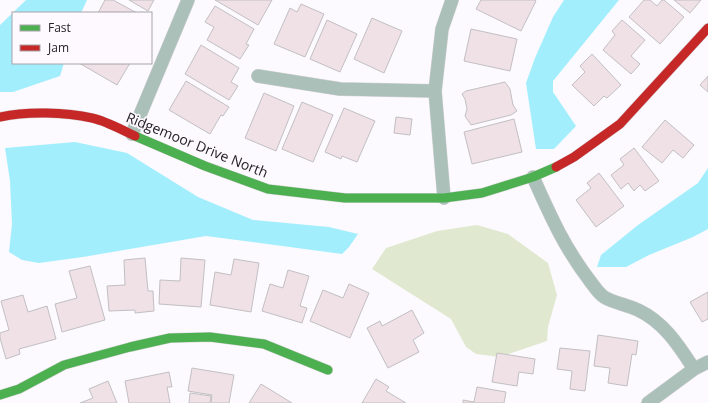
<svg xmlns="http://www.w3.org/2000/svg" width="708" height="403" font-family="'Open Sans',sans-serif">
	<style>
		.green { fill: #e0e9cf }
		.water { fill: #a2eefd }
		.building { fill: #efe1e6; stroke: #c2bfc2 }
		.lines { fill: none; stroke-linecap: round; stroke-linejoin: round }
		.street-casing { stroke: #d5d4d6; stroke-width: 14 }
		.fast-casing { stroke: #d5d4d6; stroke-width: 10 }
		.jam-casing { stroke: #d5d4d6; stroke-width: 10 }
		.street { stroke: #acc0ba; stroke-width: 13 }
		.fast { stroke: #4caf50; stroke-width: 9 }
		.jam { stroke: #c62828; stroke-width: 9 }
		.labels { text-anchor: middle; stroke-width: 3.5; stroke-linejoin: round; paint-order: stroke }
		.street-label { font-size: 14px; fill: #252226; stroke: #fdf9ff }
	</style>
	<rect width="100%" height="100%" fill="#fcfafe"/>
	<!-- green -->
	<path class="green" d="M477 225 508 234 548 263 557 295 548 327 547 341 500 357 476 354 466 347 451 319 372 269 386 248 437 231Z"/>
	<!-- water -->
	<path class="water" d="M26 0H87L81 13H13V63H64L60 76 13 92H0V25Z
		M564 0H619L553 81V92L576 126 554 149H536L526 83 535 58 553 17Z
		M75 142 127 153 198 197 253 220 329 227 358 234 349 247 342 254 206 236 83 257 39 263 22 260 9 252 12 224 10 181 5 148Z
		M708 168V229L693 237 649 255 626 267H597L601 255 638 225 698 183Z"/>
	<!-- building -->
	<path class="building" d="M105 0H113L137 13H98Z
		M129 0H154L148 11Z
		M215 0H272L258 25Z
		M481 0H534L536 1 521 31 476 9Z
		M644 0H650L657 6 662 0H664L684 17 660 44 629 17Z
		M674 0H701L690 13Z
		M301 4 324 14 305 57 274 44 290 8 297 12Z
		M215 6 254 29 246 44 249 45 240 59 207 40 214 27 205 22Z
		M372 18 402 31 384 73 354 59Z
		M327 20 357 34 340 72 310 59Z
		M622 20 645 40 631 56 640 64 631 74 603 50 615 35 612 31Z
		M471 29 517 39 510 71 464 61Z
		M201 45 239 68 231 82 238 86 229 100 185 74Z
		M592 54 621 85 607 98 604 96 594 106 572 85 585 72 580 66Z
		M79 63H130L117 85Z
		M708 76V92L700 85Z
		M186 81 229 107 223 116 221 115 210 134 169 110Z
		M505 82 510 89 513 105 517 111 511 115 471 125 465 116 467 109 465 99 462 94 466 91Z
		M264 93 294 106 276 151 245 138Z
		M302 102 333 115 313 162 282 149Z
		M344 108 375 121 357 162 342 156 341 159 325 152Z
		M396 117 412 119 410 135 394 133Z
		M514 119 522 152 472 164 464 132Z
		M665 120 694 145 683 158 673 150 662 163 642 147Z
		M634 148 659 181 645 191 640 185 634 191 628 183 621 189 611 175 624 165 620 159Z
		M599 173 624 206 596 227 576 200 591 188 587 183Z
		M145 258 148 291H153L154 311 135 313V310L109 311 107 286 125 285 124 260Z
		M181 258 205 260 201 307 159 304 160 280 180 281Z
		M234 259 259 263 251 312 210 305 215 272 231 275Z
		M90 266 105 320 62 332 55 304 77 298 69 271Z
		M288 270 309 276 300 306 307 308 302 323 262 311 270 284 283 288Z
		M349 284 369 293 350 338 310 321 323 290 343 298Z
		M708 292V319L702 322 690 302Z
		M23 295 28 312 47 306 56 339 19 349 20 354 6 359 0 338V333L9 330 1 301Z
		M412 310 424 333 413 340 419 352 388 368 367 328 380 321 382 326Z
		M598 335 638 341 636 355 632 354 627 386 608 383 610 368 594 366Z
		M560 348 590 351 585 391 570 389 572 371 557 369Z
		M497 353 535 359 533 374 519 372 517 386 492 382Z
		M192 368 234 375 229 403H211L212 395 188 391Z
		M169 372 172 387H167L170 403H129L125 381Z
		M376 379 389 387 386 391 406 403H362Z
		M108 381 117 403H80L93 398 89 389Z
		M261 384 292 403H249Z
		M477 387 506 392 504 403H463V400L474 402Z
		M190 393 211 396 210 403H189Z"/>
	<g class="lines">
		<defs>
			<path id="street" d="M258 76 340 89 435 91
				M132 134 188 0
				M533 177C550 215 564 247 590 281 594 286 598 293 604 297 614 303 628 305 638 310 664 322 679 346 694 369
				M444 198 435 91 442 29 452 0
				M648 403 694 369 708 362"/>
			<path id="fast" d="M135 136 205 166 268 189 345 198H444L482 193 533 177 556 167
				M0 395 19 389 64 365 130 347 170 338 210 337 264 344 328 370"/>
			<path id="jam" d="M0 117C26 111 66 112 92 118 106 121 122 130 135 136
				M556 167 574 157 620 124 708 28"/>
		</defs>
		<!-- street casing -->
		<use href="#street" class="street-casing"/>
		<!-- fast casing -->
		<use href="#fast" class="fast-casing"/>
		<!-- jam casing -->
		<use href="#jam" class="jam-casing"/>
		<!-- street -->
		<use href="#street" class="street"/>
		<!-- fast -->
		<use href="#fast" class="fast"/>
		<!-- jam -->
		<use href="#jam" class="jam"/>
	</g>
	<g class="labels">
		<!-- street labels -->
		<g class="street-label">
			<text transform="translate(197 145) rotate(22)" y="5">Ridgemoor Drive North</text>
		</g>
	</g>
	<!-- legend -->
	<rect x="12" y="12" width="140" height="52" fill="#fdf9ff" stroke="#a7a3a8"/>
	<rect x="20" y="25" width="20" height="6" fill="#4caf50" stroke="#a7a3a8"/>
	<text x="48" y="32" font-size="12" fill="#252226">Fast</text>
	<rect x="20" y="45" width="20" height="6" fill="#c62828" stroke="#a7a3a8"/>
	<text x="48" y="52" font-size="12" fill="#252226">Jam</text>
</svg>
